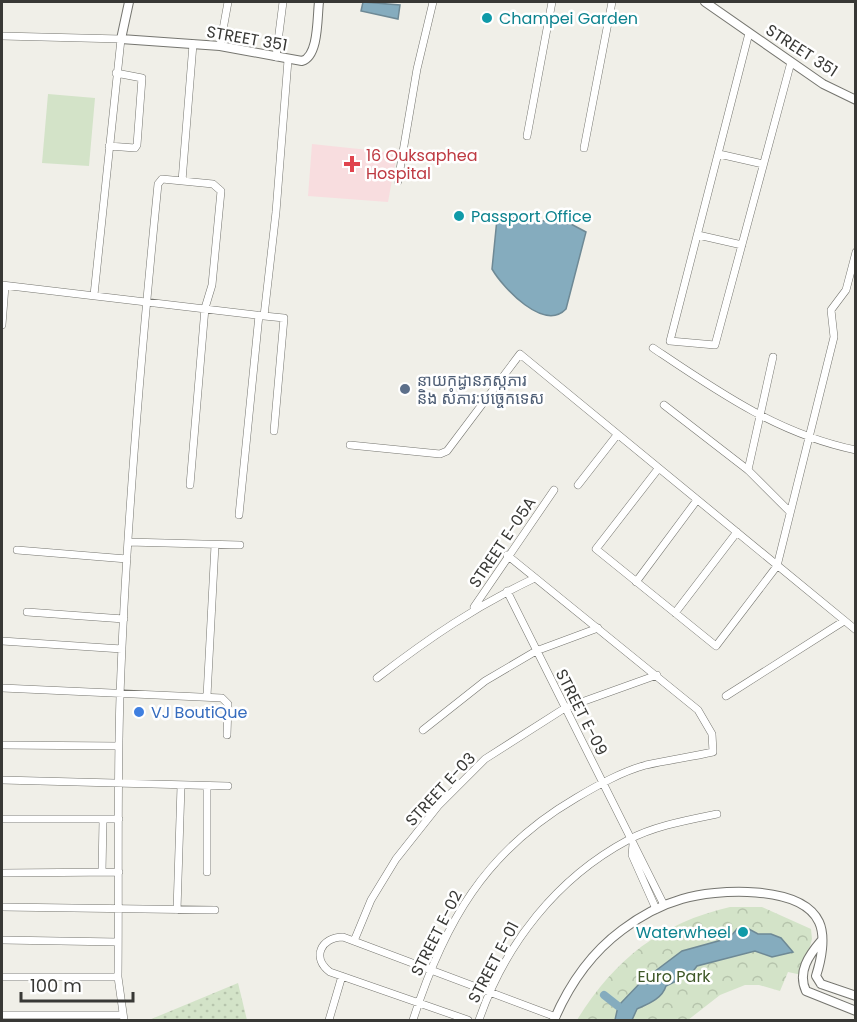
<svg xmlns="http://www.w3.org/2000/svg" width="857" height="1022" font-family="Poppins,'Noto Sans Khmer',sans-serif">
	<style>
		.medical { fill: #f8dddf }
		.grass { fill: url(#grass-dots) }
		.park { fill: url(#park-crowns) }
		.pitch { fill: #d3e3c8 }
		.water { fill: #85acbe; stroke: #6e8995; stroke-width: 1.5 }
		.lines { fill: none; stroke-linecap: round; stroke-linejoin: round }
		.canal { stroke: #85acbe; stroke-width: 8 }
		.minor-casing { stroke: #75756f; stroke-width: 8 }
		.tertiary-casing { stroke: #75756f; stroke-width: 10 }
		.minor { stroke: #fff; stroke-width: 7 }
		.tertiary { stroke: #fff; stroke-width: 8 }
		.culture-dot { fill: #0f9aa8; stroke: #fff; stroke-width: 2 }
		.health-dot { fill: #e0444e; stroke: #fff; stroke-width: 2 }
		.service-dot { fill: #5c6f8a; stroke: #fff; stroke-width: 2 }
		.shop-dot { fill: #3f7fe0; stroke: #fff; stroke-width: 2 }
		.labels { text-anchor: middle; stroke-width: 5; stroke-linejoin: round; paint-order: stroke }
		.culture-label { font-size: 16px; fill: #0d838f; stroke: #fff; text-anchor: start }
		.street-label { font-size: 16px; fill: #383835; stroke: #fff }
		.health-label { font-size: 16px; fill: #be3a42; stroke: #fff; text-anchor: start }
		.service-label { font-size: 16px; fill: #4e5e75; stroke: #fff; text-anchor: start }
		.shop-label { font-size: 16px; fill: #366cbe; stroke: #fff; text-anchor: start }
		.park-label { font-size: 16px; fill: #405929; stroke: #fff }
	</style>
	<defs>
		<pattern id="grass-dots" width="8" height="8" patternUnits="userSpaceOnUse" patternTransform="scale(1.5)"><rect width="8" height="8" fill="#d3e3c8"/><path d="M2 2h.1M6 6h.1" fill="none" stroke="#b6c4ac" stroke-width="1.8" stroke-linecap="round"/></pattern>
		<pattern id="park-crowns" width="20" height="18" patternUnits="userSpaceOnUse" patternTransform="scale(1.5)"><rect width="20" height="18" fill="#d3e3c8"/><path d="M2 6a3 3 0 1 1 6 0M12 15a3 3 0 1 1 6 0" fill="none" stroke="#b6c4ac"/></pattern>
	</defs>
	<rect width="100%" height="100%" fill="#f0efe8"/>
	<!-- medical -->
	<path class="medical" d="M312 144 397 153 388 202 308 196Z"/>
	<!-- grass -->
	<path class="grass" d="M238 983 247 1020H149Z"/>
	<!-- park -->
	<path class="park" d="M730 907H762L811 929 812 939 802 975 788 972 780 991 759 985H745L720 995 688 1020H577C614 960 660 923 730 907Z"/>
	<!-- pitch -->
	<path class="pitch" d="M48 94 95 98 89 166 42 163Z"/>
	<!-- water -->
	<path class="water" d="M363 2 400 5 398 19 361 11Z
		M507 217 571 224 586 232 566 309C544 332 503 288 492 269L497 219Z
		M737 929H749L758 934H771L781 938 793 952 772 957 755 951 697 966 691 974 666 986C662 999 648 1004 637 1009L632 1020H615L618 1006 642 981 682 951 729 938Z"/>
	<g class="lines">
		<!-- canal -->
		<path class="canal" d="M604 995 618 1006"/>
		<defs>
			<path id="minor" d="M749 33 670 341 715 345 791 62
				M2 36 121 39 94 295
				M220 46 228 2
				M276 57 283 2
				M527 136 552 2
				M109 146 135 148 137 145 142 78 116 73
				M584 148 612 2
				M719 154 763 164
				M182 181 193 44
				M398 181 417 69 433 2
				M698 235 742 245
				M2 285 264 316 276 212 288 60
				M264 316 284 318 274 431
				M2 325 5 286
				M653 348C717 391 778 434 856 450
				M664 405 748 470 790 512
				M350 445 440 454 447 451 520 354 856 630
				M658 469 596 549 716 646 777 566 834 337 831 310 846 290 856 252
				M748 470 773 357
				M578 485 617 435
				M239 515 259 315
				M128 542 240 545
				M17 550 127 559
				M636 582 697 500
				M507 591 664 905
				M474 607 554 490
				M27 612 124 619
				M675 613 737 532
				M2 641 122 649
				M377 678C429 638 476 606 535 578
				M2 688 222 698 228 704 227 735
				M207 696 215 545
				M726 696 844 621
				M423 730 485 681 536 651 598 628
				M2 745 118 746
				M2 780 228 786
				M2 819H119
				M633 844 632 855 656 909
				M102 872 103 820
				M207 872V786
				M2 873 119 872
				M2 907 215 910
				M177 910 181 786
				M2 940 118 942
				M354 941 371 900 396 859 438 806 485 759 565 708 657 675
				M2 977H118
				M2 1015H123
				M124 1020 118 977C119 883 117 789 120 696 126 525 141 354 158 184L162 179 213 184 221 191 212 285 205 308 190 485
				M329 1020 342 976
				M413 1020C444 923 485 851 576 798 598 785 621 772 646 765 668 760 691 757 713 752L712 734 698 710 507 555
				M468 1020 330 972C311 958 321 937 343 937L556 1017
				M479 1020C505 944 557 878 628 840 654 826 688 820 717 814"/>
			<path id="tertiary" d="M129 2 121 39 220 46 302 61C319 56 317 17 319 2
				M705 2 823 84 856 100
				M821 941C809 955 797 972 806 991L856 1011
				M821 984 856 996
				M554 1020C569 985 591 953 622 930 639 917 661 905 682 899 715 889 801 884 819 922 826 937 821 961 816 976L821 984"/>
		</defs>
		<!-- minor casing -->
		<use href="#minor" class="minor-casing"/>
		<!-- tertiary casing -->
		<use href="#tertiary" class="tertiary-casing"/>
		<!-- minor -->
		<use href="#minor" class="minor"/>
		<!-- tertiary -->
		<use href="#tertiary" class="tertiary"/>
	</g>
	<!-- markers -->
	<g class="culture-dot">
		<circle cx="487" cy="18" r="6"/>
		<circle cx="459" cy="216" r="6"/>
		<circle cx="743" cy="932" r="6"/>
	</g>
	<path class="health-dot" d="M349 155h6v6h6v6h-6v6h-6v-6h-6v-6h6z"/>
	<circle class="service-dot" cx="405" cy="389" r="6"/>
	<circle class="shop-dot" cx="139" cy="712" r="6"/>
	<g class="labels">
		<!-- culture labels -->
		<g class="culture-label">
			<text x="499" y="24">Champei Garden</text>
			<text x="471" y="222">Passport Office</text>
			<text x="731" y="938" text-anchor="end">Waterwheel</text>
		</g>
		<!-- street labels -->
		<g class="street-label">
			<text transform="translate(247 38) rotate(10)" y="6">STREET 351</text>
			<text transform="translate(802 50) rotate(33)" y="6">STREET 351</text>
			<text transform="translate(502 542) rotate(-56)" y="6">STREET E-05A</text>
			<text transform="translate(582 712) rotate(63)" y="6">STREET E-09</text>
			<text transform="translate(440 789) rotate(-47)" y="6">STREET E-03</text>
			<text transform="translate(436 933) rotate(-63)" y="6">STREET E-02</text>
			<text transform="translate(493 962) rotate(-62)" y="6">STREET E-01</text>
		</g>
		<!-- health labels -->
		<g class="health-label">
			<text x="366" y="161">16 Ouksaphea<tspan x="366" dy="18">Hospital</tspan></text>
		</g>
		<!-- service labels -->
		<g class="service-label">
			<text x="417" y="386">នាយកដ្ធានភស្កុភារ<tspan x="417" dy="18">និង សំភារៈបច្ចេកទេស</tspan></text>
		</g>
		<!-- shop labels -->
		<g class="shop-label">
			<text x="151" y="718">VJ BoutiQue</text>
		</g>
		<!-- park labels -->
		<g class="park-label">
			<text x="674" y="982">Euro Park</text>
		</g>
	</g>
	<!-- border -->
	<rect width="857" height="1022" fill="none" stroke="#383835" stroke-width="6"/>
	<!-- scale -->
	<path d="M21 992v9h112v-9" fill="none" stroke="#383835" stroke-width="3"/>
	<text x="30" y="992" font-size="18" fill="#383835" stroke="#ffffff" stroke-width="4.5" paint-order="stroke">100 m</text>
</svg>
